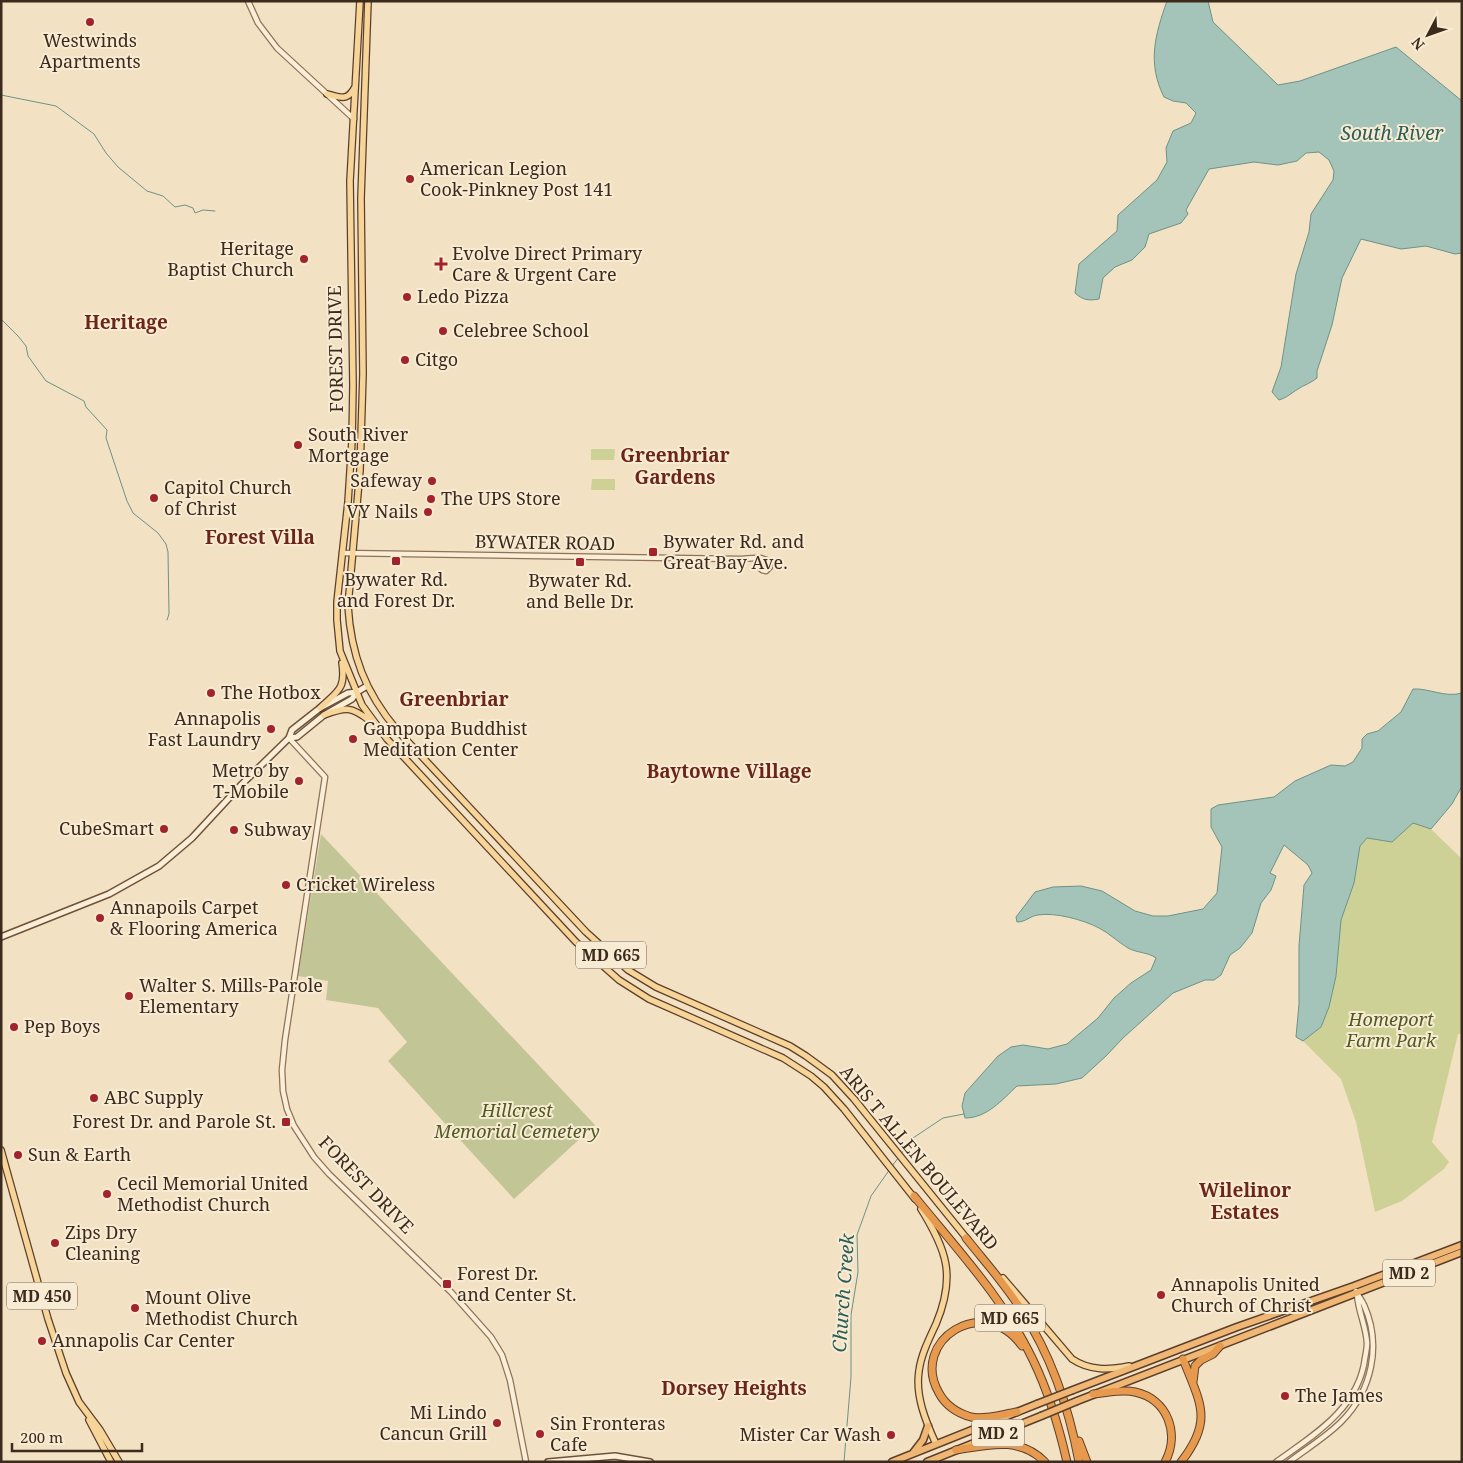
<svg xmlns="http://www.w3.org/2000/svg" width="1463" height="1463" font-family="'Noto Serif',serif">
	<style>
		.green { fill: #ced196 }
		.cemetery { fill: #c2c595 }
		.water { fill: #a5c4b9; stroke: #6b9387 }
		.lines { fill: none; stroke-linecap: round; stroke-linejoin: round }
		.stream { stroke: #6b9387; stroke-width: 1 }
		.tertiary-casing { stroke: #8e7158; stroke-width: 7 }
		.secondary-casing { stroke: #6f523b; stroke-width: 8 }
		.primary-casing { stroke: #5b3f2d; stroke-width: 8 }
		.trunk-casing { stroke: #5b3f2d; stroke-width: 9 }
		.motorway-casing { stroke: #5b3f2d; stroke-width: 9 }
		.tertiary { stroke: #fbeed7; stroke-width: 4.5 }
		.secondary { stroke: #fbeed7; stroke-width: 5 }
		.primary { stroke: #f7d498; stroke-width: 5.5 }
		.trunk { stroke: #efb773; stroke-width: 6 }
		.motorway { stroke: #e79a4e; stroke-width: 7 }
		.trunk-bridge-casing { stroke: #5b3f2d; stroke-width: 9; stroke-linecap: butt }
		.trunk-bridge { stroke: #efb773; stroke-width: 6 }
		.poi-dot { fill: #a2232c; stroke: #f8ebd3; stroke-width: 2 }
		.labels { text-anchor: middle; stroke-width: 4; stroke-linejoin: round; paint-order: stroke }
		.shield { fill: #f8ebd3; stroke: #746454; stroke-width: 1 }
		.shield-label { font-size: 16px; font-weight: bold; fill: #3c2a1d }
		.poi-label { font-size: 18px; fill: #3c2a1d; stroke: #f8ebd3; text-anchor: start }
		.street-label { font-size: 18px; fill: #3c2a1d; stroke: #f8ebd3 }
		.park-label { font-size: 18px; font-style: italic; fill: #505a22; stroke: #f8ebd3 }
		.water-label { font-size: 19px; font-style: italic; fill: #2b5d57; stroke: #f8ebd3 }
		.neighbourhood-label { font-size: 19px; font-weight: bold; fill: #6c2519; stroke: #f8ebd3 }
	</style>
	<rect width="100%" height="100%" fill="#f2e1c3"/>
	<!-- green -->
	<path class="green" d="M591 449H615L614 460H591Z
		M592 479H615V490H591Z
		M1413 823 1431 829 1462 859V1034H1458L1432 1142 1449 1162 1444 1169 1402 1201 1375 1212 1356 1122 1341 1079 1303 1041 1321 1027 1336 976 1341 920 1354 883 1360 846 1367 838 1392 842Z"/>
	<!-- cemetery -->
	<path class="cemetery" d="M321 834 595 1125 514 1199 388 1061 407 1042 378 1008 326 1000 328 981 298 976Z"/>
	<!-- water -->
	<path class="water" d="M1167 1H1208L1213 22 1278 85 1300 81 1396 47 1462 101V253L1455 254 1426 246 1401 249 1361 239 1342 278 1332 325 1317 371V378C1311 383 1304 385 1298 389 1290 394 1288 397 1279 400L1272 392 1281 367 1296 274 1309 232 1311 214 1333 180 1334 171 1329 160 1319 152 1306 153 1297 161 1278 165 1254 162 1209 169 1186 210 1188 214 1181 223 1149 234 1145 247 1132 260 1115 267 1103 278 1099 299C1088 301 1083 300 1075 293L1079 264 1117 231 1118 215 1157 180 1167 162 1166 148 1173 131 1191 123 1196 113 1186 103 1173 101 1164 97C1147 63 1155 35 1167 1Z
		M1413 689C1429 688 1445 698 1462 693V786L1452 804 1431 829 1413 823 1392 842 1367 838 1360 846 1354 883 1341 920 1336 976 1329 1007 1321 1027 1303 1041 1296 1037 1299 1004V946L1304 885 1312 873 1308 865 1284 845 1270 873 1276 876 1271 890 1261 903 1252 933 1240 948 1230 955 1221 975 1214 980H1205L1173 993 1123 1038 1106 1056 1082 1078 1056 1084 1017 1086C1002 1100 987 1118 965 1118L962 1106 965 1093 998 1056 1011 1047 1023 1045 1048 1049 1067 1044 1098 1018 1114 998 1131 983 1151 970 1156 958C1148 952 1137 953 1128 948 1118 942 1109 933 1099 928 1084 920 1055 912 1038 915 1030 916 1026 922 1017 922L1016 917 1035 892 1053 887 1081 886 1102 891 1135 911 1153 916H1168L1203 909 1217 893 1222 847 1211 827V809L1218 805 1274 797 1295 781 1331 765 1345 766 1353 762 1362 748V739L1367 734 1378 731 1401 712Z"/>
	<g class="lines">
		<!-- stream -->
		<path class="stream" d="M1 95 56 106 94 134 106 153 118 167 147 191 163 196 175 207 185 205 193 208 195 213 203 210 215 211
			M1 319 18 336 26 346 28 356 46 381 84 401 86 407 107 430 106 438 127 501 133 513 158 533 166 544 168 552 169 614 167 620
			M901 1154 913 1138 943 1118 964 1114
			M892 1166 899 1157
			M844 1462 851 1377V1315L858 1272 857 1235 871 1196 890 1169"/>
		<defs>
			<path id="tertiary" d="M248 1 258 23 277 48 354 119
				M342 553 738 559C750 559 760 555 770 562V567L766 571 762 570 759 567V563L763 559
				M289 738 325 777 285 1040 282 1070 283 1091 287 1109 294 1126 314 1157 329 1174 451 1292 491 1337 502 1355 510 1380 526 1462
				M1276 1462C1314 1435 1359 1408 1365 1358 1366 1353 1367 1348 1367 1343 1366 1326 1358 1311 1357 1294
				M1289 1462C1306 1449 1326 1437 1341 1422 1372 1391 1382 1345 1364 1305 1362 1300 1358 1296 1356 1291"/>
			<path id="secondary" d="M289 738 297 737 324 715 352 699 357 692
				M1 937 109 894 159 866 192 838 242 784 289 738 292 730 320 708 348 693 357 692 367 686
				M548 1462 615 1456 650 1462"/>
			<path id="primary" d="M360 1 350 181 353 385 352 441 348 502 337 602V620L340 651 362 705 387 739 576 942 619 980 649 999 783 1058 811 1076 824 1087 844 1109 915 1199
				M368 1 361 198 363 374 360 470 348 606C351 655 365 692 397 730L586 932 628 970 656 987 790 1046 806 1056 832 1075 854 1099 968 1240
				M327 94C341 97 347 102 355 87
				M320 708C338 691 346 689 342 663
				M324 715C346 707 351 706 370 721
				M1 1150 48 1319 66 1373 79 1402 100 1430 119 1462
				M921 1209C947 1251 956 1276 936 1324 929 1339 921 1355 919 1371 915 1396 926 1422 936 1444
				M1003 1278 1072 1359C1090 1371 1109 1370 1129 1366
				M89 1420 111 1462"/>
			<path id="trunk" d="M1073 1390 1237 1327 1354 1286 1462 1245
				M1077 1401 1462 1252
				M913 1453 923 1440 928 1426
				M892 1462 1037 1404
				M927 1462 1041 1416"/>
			<path id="motorway" d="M914 1196C956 1248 1004 1299 1033 1360 1049 1393 1059 1427 1067 1462
				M966 1238C985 1262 1006 1285 1022 1311 1052 1357 1069 1408 1079 1462
				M1193 1382 1195 1366 1201 1360 1213 1354 1220 1346
				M1093 1394C1107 1393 1122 1389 1135 1392 1168 1399 1180 1434 1165 1462
				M1017 1412C1003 1414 985 1420 971 1417 957 1413 946 1406 939 1393 909 1341 984 1292 1022 1346
				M1079 1441 1087 1462
				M956 1450C988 1445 1020 1436 1045 1462
				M1181 1462C1214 1420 1200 1403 1183 1359"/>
		</defs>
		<!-- tertiary casing -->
		<use href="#tertiary" class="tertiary-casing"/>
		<!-- secondary casing -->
		<use href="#secondary" class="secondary-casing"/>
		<!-- primary casing -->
		<use href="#primary" class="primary-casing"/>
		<!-- trunk casing -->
		<use href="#trunk" class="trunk-casing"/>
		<!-- motorway casing -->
		<use href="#motorway" class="motorway-casing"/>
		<!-- tertiary -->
		<use href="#tertiary" class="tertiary"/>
		<!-- secondary -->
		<use href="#secondary" class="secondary"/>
		<!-- primary -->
		<use href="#primary" class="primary"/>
		<!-- trunk -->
		<use href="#trunk" class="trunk"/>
		<!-- motorway -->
		<use href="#motorway" class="motorway"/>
		<defs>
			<path id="trunk-bridge" d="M1037 1404 1073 1390
				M1041 1416 1077 1401"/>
		</defs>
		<!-- trunk-bridge casing -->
		<use href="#trunk-bridge" class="trunk-bridge-casing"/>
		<!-- trunk-bridge -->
		<use href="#trunk-bridge" class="trunk-bridge"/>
	</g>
	<!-- markers -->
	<g class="poi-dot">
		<circle cx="90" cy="22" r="5"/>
		<circle cx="410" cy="179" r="5"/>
		<circle cx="304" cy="259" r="5"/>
		<path d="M438.5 256.5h5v5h5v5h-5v5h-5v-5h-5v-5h5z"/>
		<circle cx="407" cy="297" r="5"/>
		<circle cx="443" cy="331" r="5"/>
		<circle cx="405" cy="360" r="5"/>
		<circle cx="298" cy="445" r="5"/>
		<circle cx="432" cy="481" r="5"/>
		<circle cx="154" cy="498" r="5"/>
		<circle cx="431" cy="499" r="5"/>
		<circle cx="428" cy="512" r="5"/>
		<rect x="648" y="547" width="10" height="10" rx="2.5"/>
		<rect x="391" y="556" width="10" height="10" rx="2.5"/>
		<rect x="575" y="557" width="10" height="10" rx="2.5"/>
		<circle cx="211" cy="693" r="5"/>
		<circle cx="271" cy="729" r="5"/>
		<circle cx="353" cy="739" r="5"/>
		<circle cx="299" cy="781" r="5"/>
		<circle cx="164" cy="829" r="5"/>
		<circle cx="234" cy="830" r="5"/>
		<circle cx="286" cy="885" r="5"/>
		<circle cx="100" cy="918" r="5"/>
		<circle cx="129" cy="996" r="5"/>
		<circle cx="14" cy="1027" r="5"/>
		<circle cx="94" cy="1098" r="5"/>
		<rect x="281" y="1117" width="10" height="10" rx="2.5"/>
		<circle cx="18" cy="1155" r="5"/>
		<circle cx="107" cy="1194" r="5"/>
		<circle cx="55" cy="1243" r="5"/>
		<rect x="442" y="1279" width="10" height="10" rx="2.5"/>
		<circle cx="1161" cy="1295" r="5"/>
		<circle cx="135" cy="1308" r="5"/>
		<circle cx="42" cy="1341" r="5"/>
		<circle cx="1285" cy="1396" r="5"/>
		<circle cx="497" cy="1423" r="5"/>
		<circle cx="540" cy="1434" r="5"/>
		<circle cx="891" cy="1435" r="5"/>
	</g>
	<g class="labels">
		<!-- shield labels -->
		<g class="shield">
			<rect x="576" y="941.5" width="70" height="27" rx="4"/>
			<rect x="1383" y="1259.5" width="52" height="27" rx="4"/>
			<rect x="7" y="1282.5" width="70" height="27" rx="4"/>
			<rect x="975" y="1304.5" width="70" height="27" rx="4"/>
			<rect x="972" y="1419.5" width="52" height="27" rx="4"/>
		</g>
		<g class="shield-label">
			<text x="611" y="961">MD 665</text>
			<text x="1409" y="1279">MD 2</text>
			<text x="42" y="1302">MD 450</text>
			<text x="1010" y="1324">MD 665</text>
			<text x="998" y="1439">MD 2</text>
		</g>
		<!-- poi labels -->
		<g class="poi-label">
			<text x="90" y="47" text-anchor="middle">Westwinds<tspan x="90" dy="21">Apartments</tspan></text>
			<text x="420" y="175">American Legion<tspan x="420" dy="21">Cook-Pinkney Post 141</tspan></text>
			<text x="294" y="255" text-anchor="end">Heritage<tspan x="294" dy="21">Baptist Church</tspan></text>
			<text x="452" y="260">Evolve Direct Primary<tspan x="452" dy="21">Care &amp; Urgent Care</tspan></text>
			<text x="417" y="303">Ledo Pizza</text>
			<text x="453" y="337">Celebree School</text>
			<text x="415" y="366">Citgo</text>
			<text x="308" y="441">South River<tspan x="308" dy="21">Mortgage</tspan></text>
			<text x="422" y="487" text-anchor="end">Safeway</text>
			<text x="164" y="494">Capitol Church<tspan x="164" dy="21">of Christ</tspan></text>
			<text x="441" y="505">The UPS Store</text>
			<text x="418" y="518" text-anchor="end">VY Nails</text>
			<text x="663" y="548">Bywater Rd. and<tspan x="663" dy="21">Great Bay Ave.</tspan></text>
			<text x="396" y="586" text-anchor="middle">Bywater Rd.<tspan x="396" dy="21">and Forest Dr.</tspan></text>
			<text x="580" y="587" text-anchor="middle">Bywater Rd.<tspan x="580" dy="21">and Belle Dr.</tspan></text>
			<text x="221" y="699">The Hotbox</text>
			<text x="261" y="725" text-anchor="end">Annapolis<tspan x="261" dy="21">Fast Laundry</tspan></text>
			<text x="363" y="735">Gampopa Buddhist<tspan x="363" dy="21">Meditation Center</tspan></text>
			<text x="289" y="777" text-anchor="end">Metro by<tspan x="289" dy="21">T-Mobile</tspan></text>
			<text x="154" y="835" text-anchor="end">CubeSmart</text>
			<text x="244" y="836">Subway</text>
			<text x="296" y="891">Cricket Wireless</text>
			<text x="110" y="914">Annapoils Carpet<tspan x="110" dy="21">&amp; Flooring America</tspan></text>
			<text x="139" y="992">Walter S. Mills-Parole<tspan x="139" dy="21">Elementary</tspan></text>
			<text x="24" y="1033">Pep Boys</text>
			<text x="104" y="1104">ABC Supply</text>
			<text x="276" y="1128" text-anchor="end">Forest Dr. and Parole St.</text>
			<text x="28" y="1161">Sun &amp; Earth</text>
			<text x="117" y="1190">Cecil Memorial United<tspan x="117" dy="21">Methodist Church</tspan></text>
			<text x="65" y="1239">Zips Dry<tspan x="65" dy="21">Cleaning</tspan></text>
			<text x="457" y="1280">Forest Dr.<tspan x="457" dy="21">and Center St.</tspan></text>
			<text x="1171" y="1291">Annapolis United<tspan x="1171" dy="21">Church of Christ</tspan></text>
			<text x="145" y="1304">Mount Olive<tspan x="145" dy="21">Methodist Church</tspan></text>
			<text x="52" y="1347">Annapolis Car Center</text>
			<text x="1295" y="1402">The James</text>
			<text x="487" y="1419" text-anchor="end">Mi Lindo<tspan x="487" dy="21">Cancun Grill</tspan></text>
			<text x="550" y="1430">Sin Fronteras<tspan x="550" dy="21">Cafe</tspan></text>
			<text x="881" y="1441" text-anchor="end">Mister Car Wash</text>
		</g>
		<!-- street labels -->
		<g class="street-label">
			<text transform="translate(336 349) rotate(-91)" y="6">FOREST DRIVE</text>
			<text transform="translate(545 543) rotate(1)" y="6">BYWATER ROAD</text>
			<text transform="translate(919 1158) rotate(50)" y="6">ARIS T ALLEN BOULEVARD</text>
			<text transform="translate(366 1185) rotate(46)" y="6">FOREST DRIVE</text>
		</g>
		<!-- park labels -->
		<g class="park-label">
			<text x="1391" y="1026">Homeport<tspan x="1391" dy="21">Farm Park</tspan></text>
			<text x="517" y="1117">Hillcrest<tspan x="517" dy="21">Memorial Cemetery</tspan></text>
		</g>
		<!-- water labels -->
		<g class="water-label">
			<text x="1392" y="140">South River</text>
			<text transform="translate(843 1293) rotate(-86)" y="7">Church Creek</text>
		</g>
		<!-- neighbourhood labels -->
		<g class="neighbourhood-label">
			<text x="126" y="329">Heritage</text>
			<text x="675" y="462">Greenbriar<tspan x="675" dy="22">Gardens</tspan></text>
			<text x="260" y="544">Forest Villa</text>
			<text x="454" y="706">Greenbriar</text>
			<text x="729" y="778">Baytowne Village</text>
			<text x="1245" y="1197">Wilelinor<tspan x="1245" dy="22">Estates</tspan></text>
			<text x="734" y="1395">Dorsey Heights</text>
		</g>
	</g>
	<!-- border -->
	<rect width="1463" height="1463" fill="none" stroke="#3c2a1d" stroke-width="5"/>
	<!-- north arrow -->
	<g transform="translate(1428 35) rotate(229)" stroke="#f8ebd3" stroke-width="4" paint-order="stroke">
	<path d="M0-4L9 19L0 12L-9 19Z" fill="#3c2a1d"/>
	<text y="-8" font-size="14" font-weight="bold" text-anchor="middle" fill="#3c2a1d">N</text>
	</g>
	<!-- scale -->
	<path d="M12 1443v8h130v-8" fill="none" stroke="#3c2a1d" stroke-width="2.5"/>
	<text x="20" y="1443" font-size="15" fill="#3c2a1d" stroke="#f8ebd3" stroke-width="4" paint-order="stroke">200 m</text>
</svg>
